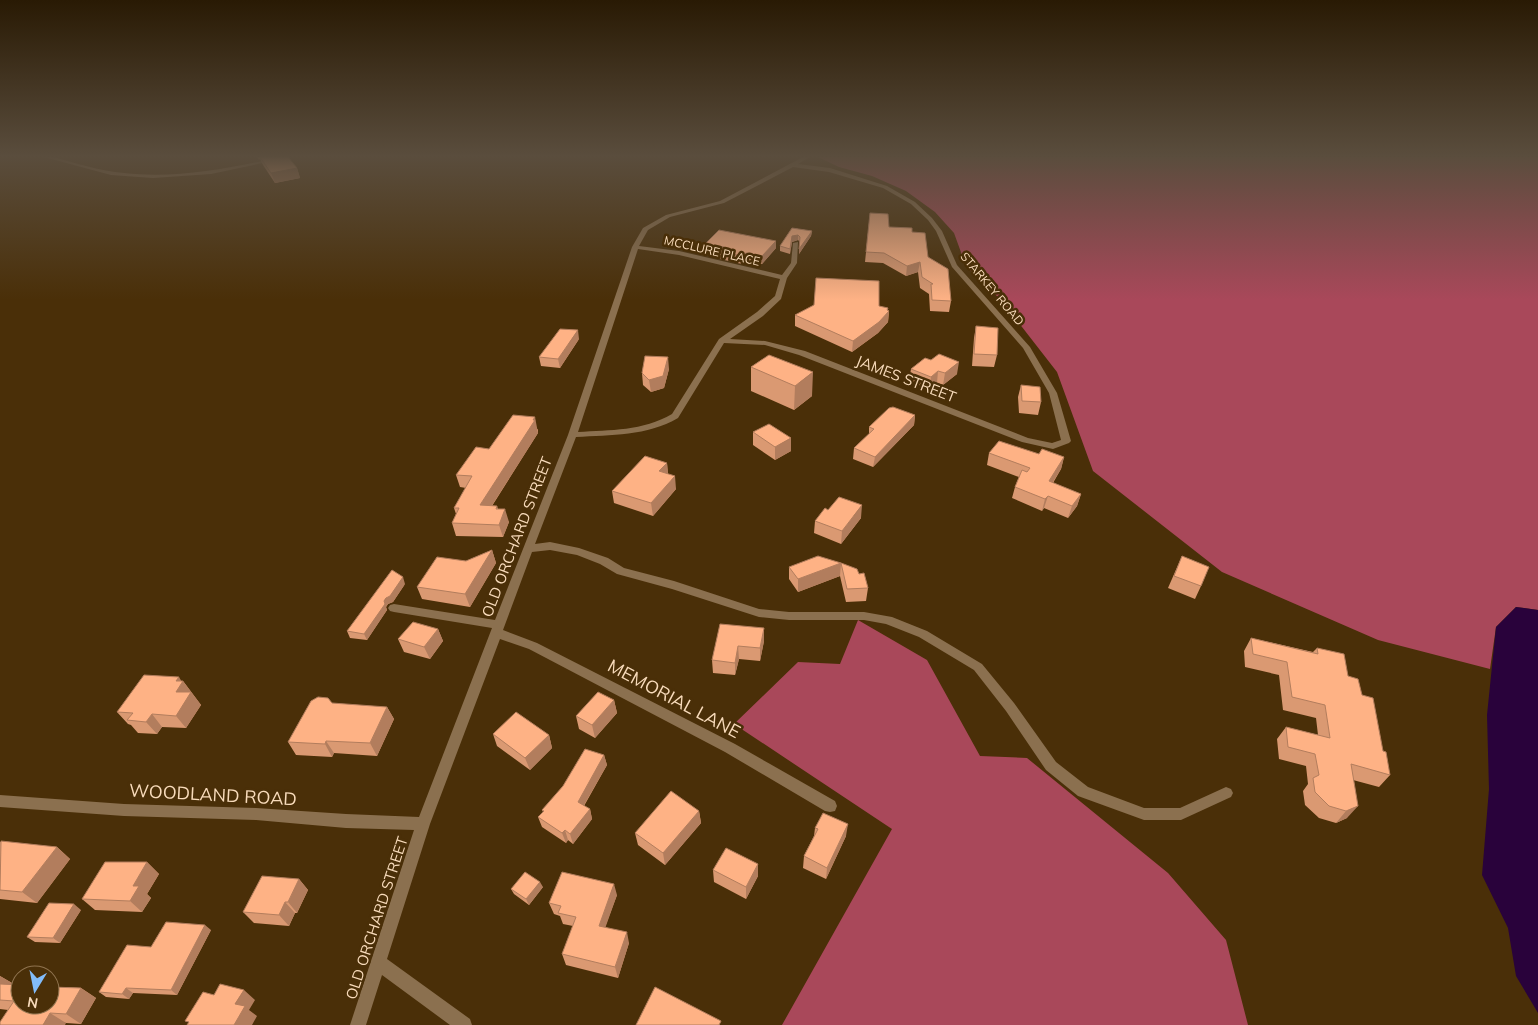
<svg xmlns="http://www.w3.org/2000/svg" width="1538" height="1025" font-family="Mulish,sans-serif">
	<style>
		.forest { fill: #a9485a }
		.water { fill: #29023b }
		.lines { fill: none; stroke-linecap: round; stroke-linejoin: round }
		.minor { fill: #8b704f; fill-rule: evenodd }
		.wall { fill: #da9972 }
		.shaded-wall { fill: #b27d5d }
		.building { fill: #feb285; stroke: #b27d5d }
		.labels { text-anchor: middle; stroke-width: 5; stroke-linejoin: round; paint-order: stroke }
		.far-street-label { font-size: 12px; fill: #f8dbbb; stroke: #4a2f08 }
		.street-label { font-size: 15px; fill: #f8dbbb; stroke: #4a2f08 }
		.near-street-label { font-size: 18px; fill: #f8dbbb; stroke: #4a2f08 }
	</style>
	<rect width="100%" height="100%" fill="#4a2f08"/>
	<!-- forest -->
	<path class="forest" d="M818 157H1538V610L1516 607 1496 627 1490 669 1378 640 1222 572 1093 471 1057 372 1001 300 966 266 954 233 935 212 906 191 872 176 839 167Z
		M858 620 927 660 980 756 1027 758 1168 873 1226 940 1248 1025H782L892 829 734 724 798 662 840 664Z"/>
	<!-- water -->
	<path class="water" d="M1516 607 1538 610V1013L1516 976 1508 928 1482 875 1489 789 1487 715 1496 627Z"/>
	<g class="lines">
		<!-- minor -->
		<path class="minor" d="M44 157H53C76 163 100 171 124 173 177 179 230 168 281 157H291L211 174 153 178 111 175Z
			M803 157H810L798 164 830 168 887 186 915 202 932 218 942 231 957 265 1030 347 1057 393 1071 441 1069 443 1053 449 1022 442 799 355 765 345 724 343 678 418C647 436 611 435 576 437L535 544 550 542 579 548 608 558 624 568 674 581 759 609 789 612H864L892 617 927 631 982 664 1014 703 1056 762 1088 787 1144 808H1180L1226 787 1231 789 1233 793 1231 797 1181 820H1144L1078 796 1046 770 1006 711 974 670 919 637 886 624 864 620H789L759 617 672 589 617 574 600 564 577 555 550 550 532 552 503 630 537 643 735 744 835 801 837 806 835 811 830 812 825 811 725 752 529 649 500 639 430 824 387 959 470 1019 472 1025H450L382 975 366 1025H350L414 830 346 828 256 820 124 816 0 807V795L124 804 256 808 346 814 419 817 492 628 394 612 390 611 388 608 390 605 394 604 495 620 568 435 632 247 643 228 666 215 720 201ZM793 167 829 172 883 188 911 204 928 220 936 231 952 267 1023 348 1049 393 1061 440 1052 443 1028 438 805 351 765 341 730 339 763 316 781 299 787 278 797 263 798 242 793 243 791 263 782 275 679 251 639 246 648 230 670 217 724 203ZM638 249 679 255 780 279 775 296 757 312 719 339 672 414C643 431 610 430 578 432Z"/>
	</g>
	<!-- wall -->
	<path class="wall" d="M257 157H288L297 168 300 178 275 183 263 165 260 159 259 160Z
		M870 213 889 227 912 232 928 257 951 301 949 312 930 311 929 294 920 288 918 272 906 276 883 263 865 262Z
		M792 228 812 231 811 236 799 254 800 242 798 240 792 242 790 254 780 251V246Z
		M776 241V248L762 264 746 260 742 264 720 259V254L705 252V244Z
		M879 306 889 311 888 322 878 333 852 352 795 326V315Z
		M976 326 997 355 994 367 972 366 974 338Z
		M579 339 560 368 541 366 539 357Z
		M769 355 812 396 794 410 751 391V367Z
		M925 358 957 374 943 385 937 383 929 389 909 381 911 369Z
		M669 369 664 388 651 392 643 385 642 373Z
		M1021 385 1041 402 1038 415 1019 413 1018 397Z
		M915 415 914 425 873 467 853 459 854 448 869 434V427Z
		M538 429V433L492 506H497L498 509 509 522 503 537 456 536 452 523 456 514 454 508 466 488 460 487 456 475Z
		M753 432 791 451 775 460 753 445Z
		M989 453 1039 454 1064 457 1061 469 1053 483 1081 494 1077 506 1068 518 1044 508 1042 511 1012 498 1015 487 1019 477 987 465Z
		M667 463 668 474 676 489 653 516 614 503 612 491Z
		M828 510 861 518 841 544 814 533 815 521Z
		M492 550 496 563 470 607 422 599 417 587 466 561Z
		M1182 556 1201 586 1195 599 1168 588Z
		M841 563 840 576 798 592 789 579V567Z
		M841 563 859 574 868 588 866 601 846 602 840 576Z
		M405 584 393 602 388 604 386 607 387 610 367 640 350 638 347 631Z
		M764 628V641L760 661 739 659 735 675 713 673 712 660Z
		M438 629 443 641 430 659 404 652 398 639Z
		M1251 638 1313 652 1317 648 1348 676 1362 695 1390 775 1379 787 1353 780 1347 818 1336 823 1319 818 1305 805 1303 791 1308 784 1306 766 1279 759 1277 739 1286 727 1318 735 1316 718 1283 710 1279 675 1245 667 1244 651Z
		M182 681H183L201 705 186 728 162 727 157 734 138 733 131 725 128 724 117 712Z
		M614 700 617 713 595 738 579 729 576 716Z
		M387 707 394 719 377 756 334 753 332 757 296 755 288 742Z
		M493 734 549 735 552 748 530 770 497 746Z
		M604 755 607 765 584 806 590 809 592 819 573 844 568 840 566 843 542 827 538 817 543 812 542 810Z
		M699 811 701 823 665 865 638 845 635 833Z
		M815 828 846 836 826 879 803 868 804 856 814 836Z
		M0 842 57 847 70 859 37 903 0 899Z
		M147 862 159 874 147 894 151 898 142 912 95 910 82 899Z
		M758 864V876L746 899 714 882 713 870Z
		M299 879 308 890 297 913H295L289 926 254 923 243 912Z
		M543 887 529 905 514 894 511 889Z
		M617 895 605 927 629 943 618 978 566 965 562 954 573 926 563 924 560 916 554 914 549 903Z
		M81 910 60 943 35 942 27 937Z
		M211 930 177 995 133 993 129 999 106 997 99 992 151 947Z
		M0 976 12 983 10 985 81 988 96 998 81 1024 66 1023 8 1010 0 1009Z"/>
	<!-- shaded-wall -->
	<path class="shaded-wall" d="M297 168 300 178 275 183 271 173Z
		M812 231 811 236 799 254V249Z
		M798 235V240L792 242 790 254 792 236Z
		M776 241V248L762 264V256Z
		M746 253V260L742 264 741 256Z
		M920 262 918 272 906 276 907 266Z
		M888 308V312L889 311 888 322 878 333 852 352 853 341Z
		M578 330 579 339 560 368 558 359Z
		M668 357 669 369 664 388 651 392 649 380Z
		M959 362 957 374 943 385 945 373Z
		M938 371 937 383 929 389 931 377Z
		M813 372 812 396 794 410 795 386Z
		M915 415 914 425 873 467 875 457Z
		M535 417 538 433 484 518 480 505Z
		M791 438V451L775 460V447Z
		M1064 457 1061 469 1046 493 1049 481Z
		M667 463 668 475 659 471Z
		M675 476 676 489 653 516 651 503Z
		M1081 494 1077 506 1068 518 1072 506Z
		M1048 496 1044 508 1042 511 1045 499Z
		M862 505 861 518 841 544 842 531Z
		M505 509 509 522 503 537 499 525Z
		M492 550 496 563 470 607 465 594Z
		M841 563 840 576 798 592V579Z
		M403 577 405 584 393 602 388 604 386 607 387 610 367 640 364 634 386 598Z
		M764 628V641L760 661V648Z
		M438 629 443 641 430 659 424 647Z
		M738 646 739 659 735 675V663Z
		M179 677 182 682 183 681 201 705 186 728 176 716V681Z
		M614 700 617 713 595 738 592 725Z
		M387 707 394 719 377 756 370 743Z
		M152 714 162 727 157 734 146 722Z
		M549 735 552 748 530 770 525 758Z
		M326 741 334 753 332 757 325 744Z
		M604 755 607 765 580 812 578 802Z
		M1358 806 1347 818 1336 823 1346 811Z
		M590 809 592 819 573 844 570 834Z
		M699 811 701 823 665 865 663 853Z
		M848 824 846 836 826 879 827 868Z
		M565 830 568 840 566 843 562 833Z
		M57 847 70 859 37 903 22 892Z
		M147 862 159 874 147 894 151 898 142 912 130 901 133 886Z
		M758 864V876L746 899V887Z
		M299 879 308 890 297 913 288 902Z
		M540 882 543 887 529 905 526 899Z
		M614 884 617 895 602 937 599 926Z
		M285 902 295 913 289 926 279 915Z
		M74 904 81 910 60 943 53 938Z
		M205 925 211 930 177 995 171 990Z
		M627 932 629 943 618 978 615 967Z
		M0 976 12 983 4 994 0 991Z
		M81 988 96 998 81 1024 66 1014Z
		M126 988 133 993 129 999 122 994Z
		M244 990 255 1000 249 1010 257 1016 252 1025H234L235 1004Z
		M50 1013 66 1023 65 1025H43Z"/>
	<!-- building -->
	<path class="building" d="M260 157H288L297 168 271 173Z
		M870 213 888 214 889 227 912 228V232L925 233 928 257 948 269 951 301 932 300 931 284H933L922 277 920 262 907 266 884 253 866 252Z
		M792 228 812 231 799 249 800 237 798 235 792 236 790 249 780 246Z
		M719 230 776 241 762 256 746 253 741 256 719 251 724 247 705 244Z
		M816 278 879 281V306L888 308 887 310 889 311 879 322 853 341 795 315 814 305Z
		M976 326 998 328 997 355 974 354Z
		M560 329 578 330 558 359 539 357Z
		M939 354 959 362 945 373 938 371 931 377 911 369 925 358 931 360Z
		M769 355 813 372 795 386 751 367Z
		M645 356 668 357 663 376 649 380 642 373Z
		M1021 385 1040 387 1041 402 1022 401Z
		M893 407 915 415 875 457 854 448 874 429 869 427 889 408Z
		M513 415 535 417 533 420H535L480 505 497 506 496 509H505L499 525 452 523 459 508H454L472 476 456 475 476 447 489 449Z
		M769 424 791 438 775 447 753 432Z
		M999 441 1039 454 1042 449 1064 457 1049 481 1081 494 1072 506 1048 496 1045 499 1015 487 1022 470 1027 472 1030 468 989 453Z
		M645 456 667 463 659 471 675 476 651 503 612 491Z
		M839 497 862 505 842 531 815 521 825 508 828 510Z
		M492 550 465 594 417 587 437 557 466 561Z
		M818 556 841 563 798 579 789 567Z
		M1182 556 1209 567 1201 586 1174 576Z
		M841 563 857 569 859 574 864 573 868 588 847 589Z
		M392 570 403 577 390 596 386 598 384 601 385 604 364 634 347 631Z
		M413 622 438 629 424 647 398 639Z
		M720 624 764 628 760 648 738 646 735 663 712 660Z
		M1251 638 1318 654 1317 648 1344 654 1348 676 1358 679 1362 695 1373 698 1383 751 1386 752 1390 775 1351 764 1358 806 1346 811 1329 806 1315 792 1313 778 1319 775 1315 754 1288 747 1286 727 1330 738 1325 705 1292 697 1287 662 1253 654Z
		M144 675 179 677 176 681H183L176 692H191L176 716 152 714 146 722 127 720 133 713 117 712Z
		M598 692 614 700 592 725 576 716Z
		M318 697 328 698 332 703 387 707 370 743 326 741 325 744 288 742 311 701Z
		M516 712 549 735 525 758 493 734Z
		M585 749 604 755 578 802 590 809 570 834 565 830 562 833 538 817 544 811 542 810 563 786Z
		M671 791 699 811 663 853 635 833Z
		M823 813 848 824 827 868 804 856 818 829 815 828Z
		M1 841 57 847 22 892 0 890Z
		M726 848 758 864 746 887 713 870Z
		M105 862H147L133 886H139L130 901 82 899Z
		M525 872 540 882 526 899 511 889Z
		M562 872 614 884 599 926 627 932 615 967 562 954 576 917 558 913 561 906 549 903Z
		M262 876 299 879 288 902H285L279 915 243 912Z
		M49 903 74 904 53 938 27 937Z
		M166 922 205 925 171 990 126 988 122 994 99 992 127 945 151 947Z
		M0 984 20 985V1005H50V987L81 988 66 1014 50 1013 43 1025H0V1022L14 1001 0 1000Z
		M220 984 244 990 235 1004 245 1006 234 1025H187L189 1022 185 1021 203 992 214 995Z
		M655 987 721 1021 719 1025H636Z"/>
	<!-- sky -->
	<linearGradient id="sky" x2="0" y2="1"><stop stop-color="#291a04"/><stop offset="0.52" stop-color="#5a4d3d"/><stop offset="1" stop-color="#5a4d3d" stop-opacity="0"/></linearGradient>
	<rect width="1538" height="300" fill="url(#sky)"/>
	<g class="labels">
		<!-- far-street labels -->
		<g class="far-street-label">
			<text transform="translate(712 251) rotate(13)" y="4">MCCLURE PLACE</text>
			<text transform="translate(992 289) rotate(50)" y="4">STARKEY ROAD</text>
		</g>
		<!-- street labels -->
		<g class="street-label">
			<text transform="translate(906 379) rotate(21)" y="5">JAMES STREET</text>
			<text transform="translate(517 537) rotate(-69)" y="5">OLD ORCHARD STREET</text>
			<text transform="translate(377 918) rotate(-72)" y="5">OLD ORCHARD STREET</text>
		</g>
		<!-- near-street labels -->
		<g class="near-street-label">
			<text transform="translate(674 699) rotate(28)" y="6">MEMORIAL LANE</text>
			<text transform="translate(213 795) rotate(3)" y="6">WOODLAND ROAD</text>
		</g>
	</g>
	<!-- north arrow -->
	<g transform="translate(35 990) rotate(190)"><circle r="24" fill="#4a2f08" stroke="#907450"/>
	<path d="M0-4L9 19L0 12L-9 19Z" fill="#82bcfa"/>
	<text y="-8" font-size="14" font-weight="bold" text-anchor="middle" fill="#f8dbbb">N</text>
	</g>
</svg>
